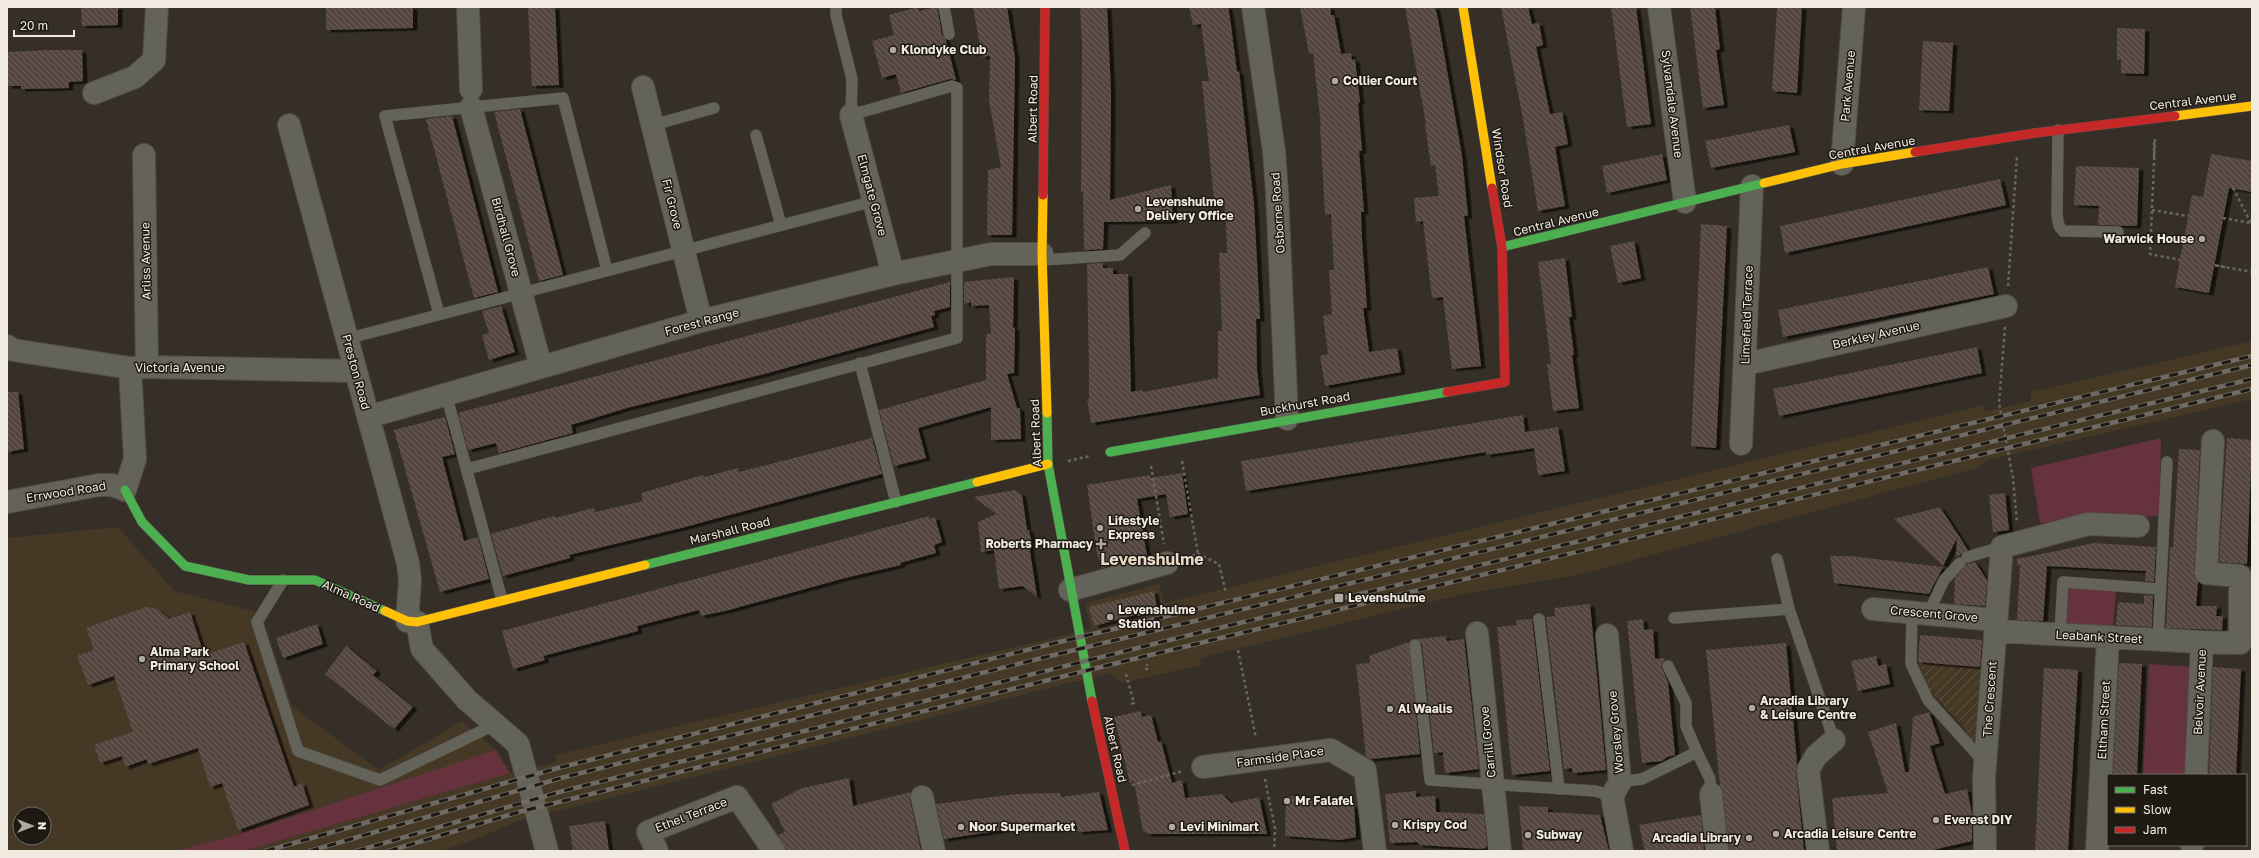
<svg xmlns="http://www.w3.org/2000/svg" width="2259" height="858" font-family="'Golos Text',sans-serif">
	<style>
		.built { fill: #453825; fill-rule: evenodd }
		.industrial { fill: url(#industrial-furrows) }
		.grass { fill: #66323e }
		.building { fill: url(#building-back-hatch); filter: url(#shadow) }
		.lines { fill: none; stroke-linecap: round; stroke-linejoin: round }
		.lane-casing { stroke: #524d46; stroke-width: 12 }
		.street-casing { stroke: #524d46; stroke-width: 24 }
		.fast-casing { stroke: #524d46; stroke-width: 10 }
		.slow-casing { stroke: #524d46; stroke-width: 10 }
		.jam-casing { stroke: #524d46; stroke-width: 10 }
		.path { stroke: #696760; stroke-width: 2.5; stroke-dasharray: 3 3; stroke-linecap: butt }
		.lane { stroke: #64635a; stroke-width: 11 }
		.street { stroke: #64635a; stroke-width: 22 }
		.fast { stroke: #4caf50; stroke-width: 9 }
		.slow { stroke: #ffc107; stroke-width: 9 }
		.jam { stroke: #c62828; stroke-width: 9 }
		.rail-casing { stroke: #6f6b64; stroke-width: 4.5 }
		.rail { stroke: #1e1913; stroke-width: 3; stroke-dasharray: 9; stroke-linecap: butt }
		.poi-dot { fill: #afa9a0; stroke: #1e1913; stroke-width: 1.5 }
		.labels { text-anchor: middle; stroke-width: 3; stroke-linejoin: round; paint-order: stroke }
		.poi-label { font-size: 12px; font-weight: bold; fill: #f1eae1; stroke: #1e1913; text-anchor: start }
		.street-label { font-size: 12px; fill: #f1eae1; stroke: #1e1913 }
		.district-label { font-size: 16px; font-weight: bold; fill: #e7dac9; stroke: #1e1913 }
	</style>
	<defs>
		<pattern id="industrial-furrows" width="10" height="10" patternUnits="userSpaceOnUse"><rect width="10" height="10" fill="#453825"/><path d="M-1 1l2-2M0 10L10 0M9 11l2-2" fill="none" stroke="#605544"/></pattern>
		<pattern id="building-back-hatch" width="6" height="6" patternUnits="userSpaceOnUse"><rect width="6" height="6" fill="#554740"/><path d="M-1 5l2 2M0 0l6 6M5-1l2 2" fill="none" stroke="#6e625b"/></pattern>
		<filter id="shadow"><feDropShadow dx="4.5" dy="2.5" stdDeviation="0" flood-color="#0009"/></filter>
	</defs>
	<rect width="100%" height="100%" fill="#352f28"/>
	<!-- built -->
	<path class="built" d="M2252 341V399L1989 460 1977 468 1577 575 1468 593 1200 658 1201 665 1122 683 1111 673 1057 686 521 820 469 842 440 851H7V538L118 527 174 591 261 613 292 706 379 770 462 721 496 750 510 773 557 762 555 755 1091 629 1085 603 1159 584 1165 603 1984 405V412L2031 401V392ZM20 814H44V838H20Z"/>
	<!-- industrial -->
	<path class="industrial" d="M1918 662 1983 667 1979 739 1971 742 1963 726 1930 691Z"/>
	<!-- grass -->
	<path class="grass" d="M2161 438 2159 516 2040 523 2031 468Z
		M2069 585 2116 588 2113 631 2066 627Z
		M2149 664 2193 667 2188 775H2143Z
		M496 750 510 773 244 851H176L234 836Z"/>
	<!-- building -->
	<path class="building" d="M81 7H118V25L82 26Z
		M326 7H413V28L326 30Z
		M528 7H555L559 85 532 86Z
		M918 7 919 11 937 7 942 35 946 40 956 80 950 79 901 93 896 74 882 78 872 41 894 35 889 15Z
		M973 7H1007L1015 58 1012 235H987L988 170 1001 167 989 101 990 56 982 57Z
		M1080 7H1107L1111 92 1110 200 1171 185 1173 221 1104 222 1103 249 1084 250 1083 192H1081L1082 44Z
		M1189 7H1228L1230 18 1237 72 1239 71 1254 205 1260 319H1256L1257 370 1260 395 1091 423 1087 399H1089V373L1087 264 1103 263V268H1113V274H1128L1131 392 1142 390 1143 392 1218 378V331H1222L1219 253H1227L1226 223 1224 198 1214 199 1202 81H1209L1201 24 1193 25Z
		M1300 7H1330L1331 15H1334L1341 54 1351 53 1352 60 1355 59 1360 102 1358 103 1362 151H1359L1364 212H1361L1362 240 1367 308H1363L1369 352 1397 348 1401 372 1325 386 1320 356 1328 354 1323 316 1332 314 1329 270H1334L1331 214 1325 215 1320 126H1321L1313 53 1309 54Z
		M1405 7H1435L1438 19 1462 156 1468 216H1464L1481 366 1452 369 1443 297 1432 298 1423 221 1416 222 1414 198 1439 196 1435 165 1431 166 1425 124H1426Z
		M1501 7H1528L1532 24 1539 23 1543 45 1536 47 1550 114 1562 112 1568 144 1555 147 1565 206 1538 211 1523 119Z
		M1611 7H1636L1651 124 1627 127Z
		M1690 7H1715L1720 49 1716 50 1724 105 1703 108Z
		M1777 7H1802L1797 93 1772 91Z
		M2117 28 2145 29 2144 74 2121 73V60H2117Z
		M1923 41 1953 43 1949 111 1919 110Z
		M48 50H82L83 81 69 82V88L21 89V86H7V52Z
		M520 109 563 275 539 281 494 112Z
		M452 116 498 292 474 298 426 119Z
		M1789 125 1795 152 1711 168 1705 141Z
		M1662 154 1667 180 1607 193 1602 166Z
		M2211 154 2252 161V192L2229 188 2209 293 2175 287 2192 195 2203 197Z
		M2076 166 2139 168 2137 226 2098 225 2099 206 2074 205Z
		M2000 179 2006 205 1785 253 1780 226Z
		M1701 224 1727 226 1716 448 1691 446Z
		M1634 241 1641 278 1618 283 1610 246Z
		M1565 258 1572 317H1569L1574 355H1572L1579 408 1553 411 1547 364H1551L1538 262Z
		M1988 267 1994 294 1783 337 1778 310Z
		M1014 277 1013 328 1015 327 1014 373 1007 374 1017 408H1020L1021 439 991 440V407L918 428 926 458 894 466 879 410 986 380V335L991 333 989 305 971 306V302L964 304V282Z
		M950 282V307L934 311 935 315 931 316 934 327 764 374 627 408 571 425 573 433 499 453 496 443 468 450 458 413Z
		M501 306 515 352 489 360 482 335 489 333 482 311Z
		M1977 347 1982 373 1779 416 1773 389Z
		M7 392H18L24 449 7 452Z
		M1523 415 1525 432 1558 427 1565 471 1538 475 1534 448 1486 455V452L1246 491 1241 461Z
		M445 417 455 454 442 457 454 503 464 541 478 537 489 579 440 592 394 430Z
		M872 438 882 474 681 528 569 555 570 558 503 576 491 534 554 516 555 518 594 508 595 512 643 501 641 493 703 475 704 477 738 468 739 472Z
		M2227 438 2252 440 2247 564 2219 562Z
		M2179 449 2200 450 2194 572 2198 582 2196 606H2217L2216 616H2223L2222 630 2166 628 2170 547H2173Z
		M1182 473 1188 514 1170 517 1166 494 1137 499 1147 556 1102 568 1097 554 1087 485 1150 475V478Z
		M1015 490 1022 495 1027 530H1029L1032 545H1029L1037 597 1023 586 999 589 994 550 981 552 978 522 996 514 974 497Z
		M2005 493 2009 530 1993 532 1989 495Z
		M1940 507 1968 550 1956 557 1957 538 1943 566 1894 519Z
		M929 516V519L935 517 942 542 934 545 936 553 900 563 901 565 845 578 729 610 701 616 699 610 637 626 638 631 543 656 545 660 513 669 502 631Z
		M2094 543 2156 547 2154 582 2145 581 2146 571 2047 566 2043 621 2017 620 2020 565H2017V559Z
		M1830 556H1850L1943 567 1929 594 1834 583Z
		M1975 562 1987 580 1985 606 1954 604 1955 578 1967 564Z
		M1154 591 1157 609 1094 626 1089 607Z
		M2144 595 2153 596 2152 627 2116 625 2118 602 2144 604Z
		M1590 604 1606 770 1573 773 1572 768 1564 769 1546 617 1555 616 1554 608Z
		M146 607 158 609 169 619 190 612 204 655 244 642 294 787 302 783 309 805 238 830 222 783 210 787 198 748 148 764 147 759 125 767 122 756 100 763 94 745 133 732 114 676 88 685 77 656 94 650 86 628Z
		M1532 619 1550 771 1512 775 1497 627 1517 625 1516 620Z
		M1643 619 1644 630 1653 629 1655 659 1665 658 1661 666 1668 682 1675 755 1667 757 1662 761 1642 763 1627 621Z
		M317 624 323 644 283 658 276 638Z
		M1920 635 1982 640 1980 667 1918 662Z
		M1446 636 1447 641 1464 639 1479 769 1445 773 1443 752 1434 753 1422 644 1418 639Z
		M1409 642 1420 754 1371 759 1366 756 1356 664 1370 663 1369 656Z
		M1786 643 1797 763 1796 772 1804 851H1729L1723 793 1720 785 1706 650Z
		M346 646 377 671 373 675 413 707 394 729 325 674Z
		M1876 656 1878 666 1886 664 1890 684 1858 691 1851 661Z
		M2119 663 2142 664 2137 775H2113Z
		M2213 667 2241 669 2236 775H2209Z
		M2044 668 2078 670 2068 851H2035Z
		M1140 711 1142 717 1151 715 1158 742 1161 741 1172 783 1182 780 1185 798 1222 794 1231 803 1259 797 1267 834H1148L1143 831 1134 781 1130 783 1114 717Z
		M1929 712 1940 743 1930 746 1945 794 1967 789 1972 814V841L1928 851H1837L1832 798 1888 793 1868 732 1896 723 1905 772H1909L1913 717Z
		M849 778 853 806 911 792 910 800 921 851H786L778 835 785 832 771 804 802 788Z
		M1416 791V797L1435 796 1436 812 1484 814 1487 846 1484 849 1420 845 1417 842 1390 843 1385 794Z
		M1099 792 1108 830 1078 832 1077 826 1023 827 944 839 936 804 1016 794 1060 793 1061 797Z
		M1286 796 1325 798 1326 805H1354L1356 837 1340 840 1285 836Z
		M1519 806 1548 807V812L1600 815 1609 851 1523 850Z
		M1701 815 1704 851H1645L1639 825Z
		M605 821 609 851H573L569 826Z"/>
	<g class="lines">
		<defs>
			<path id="lane" d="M944 7 949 34
				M653 125 714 108
				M2058 130 2057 215 2059 226 2063 231 2118 232
				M756 135 781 225
				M1043 260 1120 255 1145 233
				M439 314 385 116 563 98 607 270
				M346 339 874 201
				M860 363 896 502
				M446 394 502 600
				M467 469 957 338V88L952 86 851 115 852 79 836 15V7
				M1967 557 2002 547
				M1777 559 1789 609 1834 740
				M283 580 257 622 298 751 380 780 496 724
				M1912 612 1911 664 1928 700 1984 762
				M1928 614 1944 580 1960 563
				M1674 618 1789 609
				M1539 619 1559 789
				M2060 634 2063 582 2160 589
				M2158 640 2167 462
				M1415 645 1430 780 1595 791 1612 796
				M1697 752 1710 779 1711 794
				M1620 782 1642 779 1697 752 1686 726V703L1668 666"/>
			<path id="street" d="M468 7 471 89
				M1253 7 1274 151 1277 192 1287 419
				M1659 7 1685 202
				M643 87 701 321
				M94 93 135 77 154 60 157 7
				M471 107 541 367
				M851 115 893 274
				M289 125 408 563 410 580 407 621
				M144 155 147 367
				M1842 164 1854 7
				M7 346 13 350 130 368 147 367 355 371
				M1745 364 2006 306
				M368 417 701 321 893 274 991 254H1042
				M1741 444 1752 186
				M7 502 99 485H112L125 490 135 459 130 368
				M1070 590 1167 563
				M1873 609 1996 620
				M417 622 422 649 467 700 518 744 547 851
				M1995 631 2202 642
				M1477 633 1500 851
				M1607 635 1620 782 1612 796 1622 851
				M1203 767 1331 750 1365 770 1375 851
				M2196 775 2202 642 2240 643V576L2206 573 2213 441
				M1711 794 1717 851
				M922 797 934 851
				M2192 846V845
				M657 851 648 832 737 797 774 851
				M1818 851 1808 770 1816 756 1834 740
				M1985 851 1984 778 2002 547 2088 524 2138 526
				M2097 851 2108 637"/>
			<path id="fast" d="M1502 247 1764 183
				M1047 413 1048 464 1092 701
				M1110 452 1447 392
				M125 490 142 522 185 566 249 580H315L385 611
				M645 565 977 482"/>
			<path id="slow" d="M1463 7 1492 188
				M2175 116 2252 106
				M1764 183 1842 164 1915 152
				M1043 195 1042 254 1047 413
				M977 482 1048 464
				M385 611 407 621 417 622 645 565"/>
			<path id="jam" d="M1915 152 2035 133 2175 116
				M1043 195 1045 7
				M1447 392 1505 382 1502 247 1492 188
				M1092 701 1125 851"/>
		</defs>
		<!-- lane casing -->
		<use href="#lane" class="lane-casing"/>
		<!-- street casing -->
		<use href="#street" class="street-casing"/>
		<!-- fast casing -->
		<use href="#fast" class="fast-casing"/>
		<!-- slow casing -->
		<use href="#slow" class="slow-casing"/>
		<!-- jam casing -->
		<use href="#jam" class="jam-casing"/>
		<!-- path -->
		<path class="path" d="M2155 139 2150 254 2180 260
			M2154 157V140
			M2233 188 2252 225
			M2152 210 2188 216
			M2223 218 2251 223
			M2225 267 2214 265 2252 272
			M2008 286 2017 156
			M2005 327 1999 403 2013 478 2017 523
			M1068 461 1090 456
			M1182 461 1198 554
			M1151 466 1164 544
			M1186 557 1198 554 1219 564 1226 593
			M1133 613 1138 612 1140 619
			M1238 650 1256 738
			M1145 669H1148L1147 664
			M1126 674 1134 703 1128 704
			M1265 779 1275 829 1274 851
			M1132 785 1183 771"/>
		<!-- lane -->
		<use href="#lane" class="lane"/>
		<!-- street -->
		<use href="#street" class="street"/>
		<!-- fast -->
		<use href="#fast" class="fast"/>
		<!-- slow -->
		<use href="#slow" class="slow"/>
		<!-- jam -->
		<use href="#jam" class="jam"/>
		<defs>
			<path id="rail" d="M266 851 558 768 1047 645 2252 356
				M310 851 561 778 1050 656 2252 365
				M357 851 563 791 1194 634 2252 379
				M389 851 519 812 1109 665 2252 389"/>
		</defs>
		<!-- rail casing -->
		<use href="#rail" class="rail-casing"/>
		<!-- rail -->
		<use href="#rail" class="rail"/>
	</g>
	<!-- markers -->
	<g class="poi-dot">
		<circle cx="893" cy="50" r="4"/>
		<circle cx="1335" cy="81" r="4"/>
		<circle cx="1138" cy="209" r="4"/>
		<circle cx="2202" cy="239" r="4"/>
		<circle cx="1100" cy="528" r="4"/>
		<path d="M1099 538h4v4h4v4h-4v4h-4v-4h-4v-4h4z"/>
		<rect x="1334" y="593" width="10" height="10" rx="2"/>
		<circle cx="1110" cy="617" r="4"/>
		<circle cx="142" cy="659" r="4"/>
		<circle cx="1752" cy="708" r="4"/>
		<circle cx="1390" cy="709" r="4"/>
		<circle cx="1287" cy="801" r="4"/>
		<circle cx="1936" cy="820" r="4"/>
		<circle cx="1395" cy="825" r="4"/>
		<circle cx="961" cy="827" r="4"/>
		<circle cx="1172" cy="827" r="4"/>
		<circle cx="1776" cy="834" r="4"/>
		<circle cx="1528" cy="835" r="4"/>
		<circle cx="1749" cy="838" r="4"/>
	</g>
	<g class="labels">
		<!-- poi labels -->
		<g class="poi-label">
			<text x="901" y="54">Klondyke Club</text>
			<text x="1343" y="85">Collier Court</text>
			<text x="1146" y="206">Levenshulme<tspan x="1146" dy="14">Delivery Office</tspan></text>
			<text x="2194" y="243" text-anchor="end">Warwick House</text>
			<text x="1108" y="525">Lifestyle<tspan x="1108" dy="14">Express</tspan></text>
			<text x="1093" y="548" text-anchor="end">Roberts Pharmacy</text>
			<text x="1348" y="602">Levenshulme</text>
			<text x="1118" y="614">Levenshulme<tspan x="1118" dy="14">Station</tspan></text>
			<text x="150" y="656">Alma Park<tspan x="150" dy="14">Primary School</tspan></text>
			<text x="1760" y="705">Arcadia Library<tspan x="1760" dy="14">&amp; Leisure Centre</tspan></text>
			<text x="1398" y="713">Al Waalis</text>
			<text x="1295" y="805">Mr Falafel</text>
			<text x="1944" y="824">Everest DIY</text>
			<text x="1403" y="829">Krispy Cod</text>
			<text x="969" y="831">Noor Supermarket</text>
			<text x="1180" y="831">Levi Minimart</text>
			<text x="1784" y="838">Arcadia Leisure Centre</text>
			<text x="1536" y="839">Subway</text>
			<text x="1741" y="842" text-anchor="end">Arcadia Library</text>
		</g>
		<!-- street labels -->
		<g class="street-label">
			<text transform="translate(1848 86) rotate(-85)" y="4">Park Avenue</text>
			<text transform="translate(2193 101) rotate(-7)" y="4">Central Avenue</text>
			<text transform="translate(1672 104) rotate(83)" y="4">Sylvandale Avenue</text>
			<text transform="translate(1033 109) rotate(-89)" y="4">Albert Road</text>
			<text transform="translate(1872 148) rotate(-10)" y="4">Central Avenue</text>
			<text transform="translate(1502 168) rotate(81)" y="4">Windsor Road</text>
			<text transform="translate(872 195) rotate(75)" y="4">Elmgate Grove</text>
			<text transform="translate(672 204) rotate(76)" y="4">Fir Grove</text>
			<text transform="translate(1278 213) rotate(-94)" y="4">Osborne Road</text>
			<text transform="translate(1556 222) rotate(-14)" y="4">Central Avenue</text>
			<text transform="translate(506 237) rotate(75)" y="4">Birdhall Grove</text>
			<text transform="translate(146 261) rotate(-91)" y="4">Arliss Avenue</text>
			<text transform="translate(1747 315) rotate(-88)" y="4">Limefield Terrace</text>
			<text transform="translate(702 322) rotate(-15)" y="4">Forest Range</text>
			<text transform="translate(1876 335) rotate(-13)" y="4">Berkley Avenue</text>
			<text x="180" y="372">Victoria Avenue</text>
			<text transform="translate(356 372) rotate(75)" y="4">Preston Road</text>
			<text transform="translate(1305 404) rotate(-10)" y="4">Buckhurst Road</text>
			<text transform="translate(1036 433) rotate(-92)" y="4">Albert Road</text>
			<text transform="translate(66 492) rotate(-9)" y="4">Errwood Road</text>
			<text transform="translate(730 531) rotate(-14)" y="4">Marshall Road</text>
			<text transform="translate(351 596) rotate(24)" y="4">Alma Road</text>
			<text transform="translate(1934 614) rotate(5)" y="4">Crescent Grove</text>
			<text transform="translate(2099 637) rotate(3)" y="4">Leabank Street</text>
			<text transform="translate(2200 692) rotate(-87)" y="4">Belvoir Avenue</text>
			<text transform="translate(1990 699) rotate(-86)" y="4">The Crescent</text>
			<text transform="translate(2104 720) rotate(-87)" y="4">Eltham Street</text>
			<text transform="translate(1616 732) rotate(-95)" y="4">Worsley Grove</text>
			<text transform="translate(1488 742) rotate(-96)" y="4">Carrill Grove</text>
			<text transform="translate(1115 749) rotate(77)" y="4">Albert Road</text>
			<text transform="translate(1280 757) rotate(-8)" y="4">Farmside Place</text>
			<text transform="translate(691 815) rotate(-21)" y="4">Ethel Terrace</text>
		</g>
		<!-- district labels -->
		<g class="district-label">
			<text x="1152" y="565">Levenshulme</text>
		</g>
	</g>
	<!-- border -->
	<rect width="2259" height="858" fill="none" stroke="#f1eae1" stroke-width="16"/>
	<!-- legend -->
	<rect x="2107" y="774" width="140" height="72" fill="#1e1913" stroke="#726d65"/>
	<rect x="2115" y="787" width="20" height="6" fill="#4caf50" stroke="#726d65"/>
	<text x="2143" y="794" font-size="12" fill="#f1eae1">Fast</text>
	<rect x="2115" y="807" width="20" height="6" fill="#ffc107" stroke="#726d65"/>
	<text x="2143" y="814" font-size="12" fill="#f1eae1">Slow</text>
	<rect x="2115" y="827" width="20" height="6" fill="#c62828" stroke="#726d65"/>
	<text x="2143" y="834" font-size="12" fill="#f1eae1">Jam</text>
	<!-- north arrow -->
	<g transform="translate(32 826) rotate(90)"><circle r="19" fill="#1e1913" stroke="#726d65"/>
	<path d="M0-3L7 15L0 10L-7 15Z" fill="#afa9a0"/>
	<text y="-6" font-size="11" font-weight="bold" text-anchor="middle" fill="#f1eae1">N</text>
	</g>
	<!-- scale -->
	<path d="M14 30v6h60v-6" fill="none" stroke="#f1eae1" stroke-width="2"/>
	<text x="20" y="30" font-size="12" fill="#f1eae1" stroke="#1e1913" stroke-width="3" paint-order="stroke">20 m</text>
</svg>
